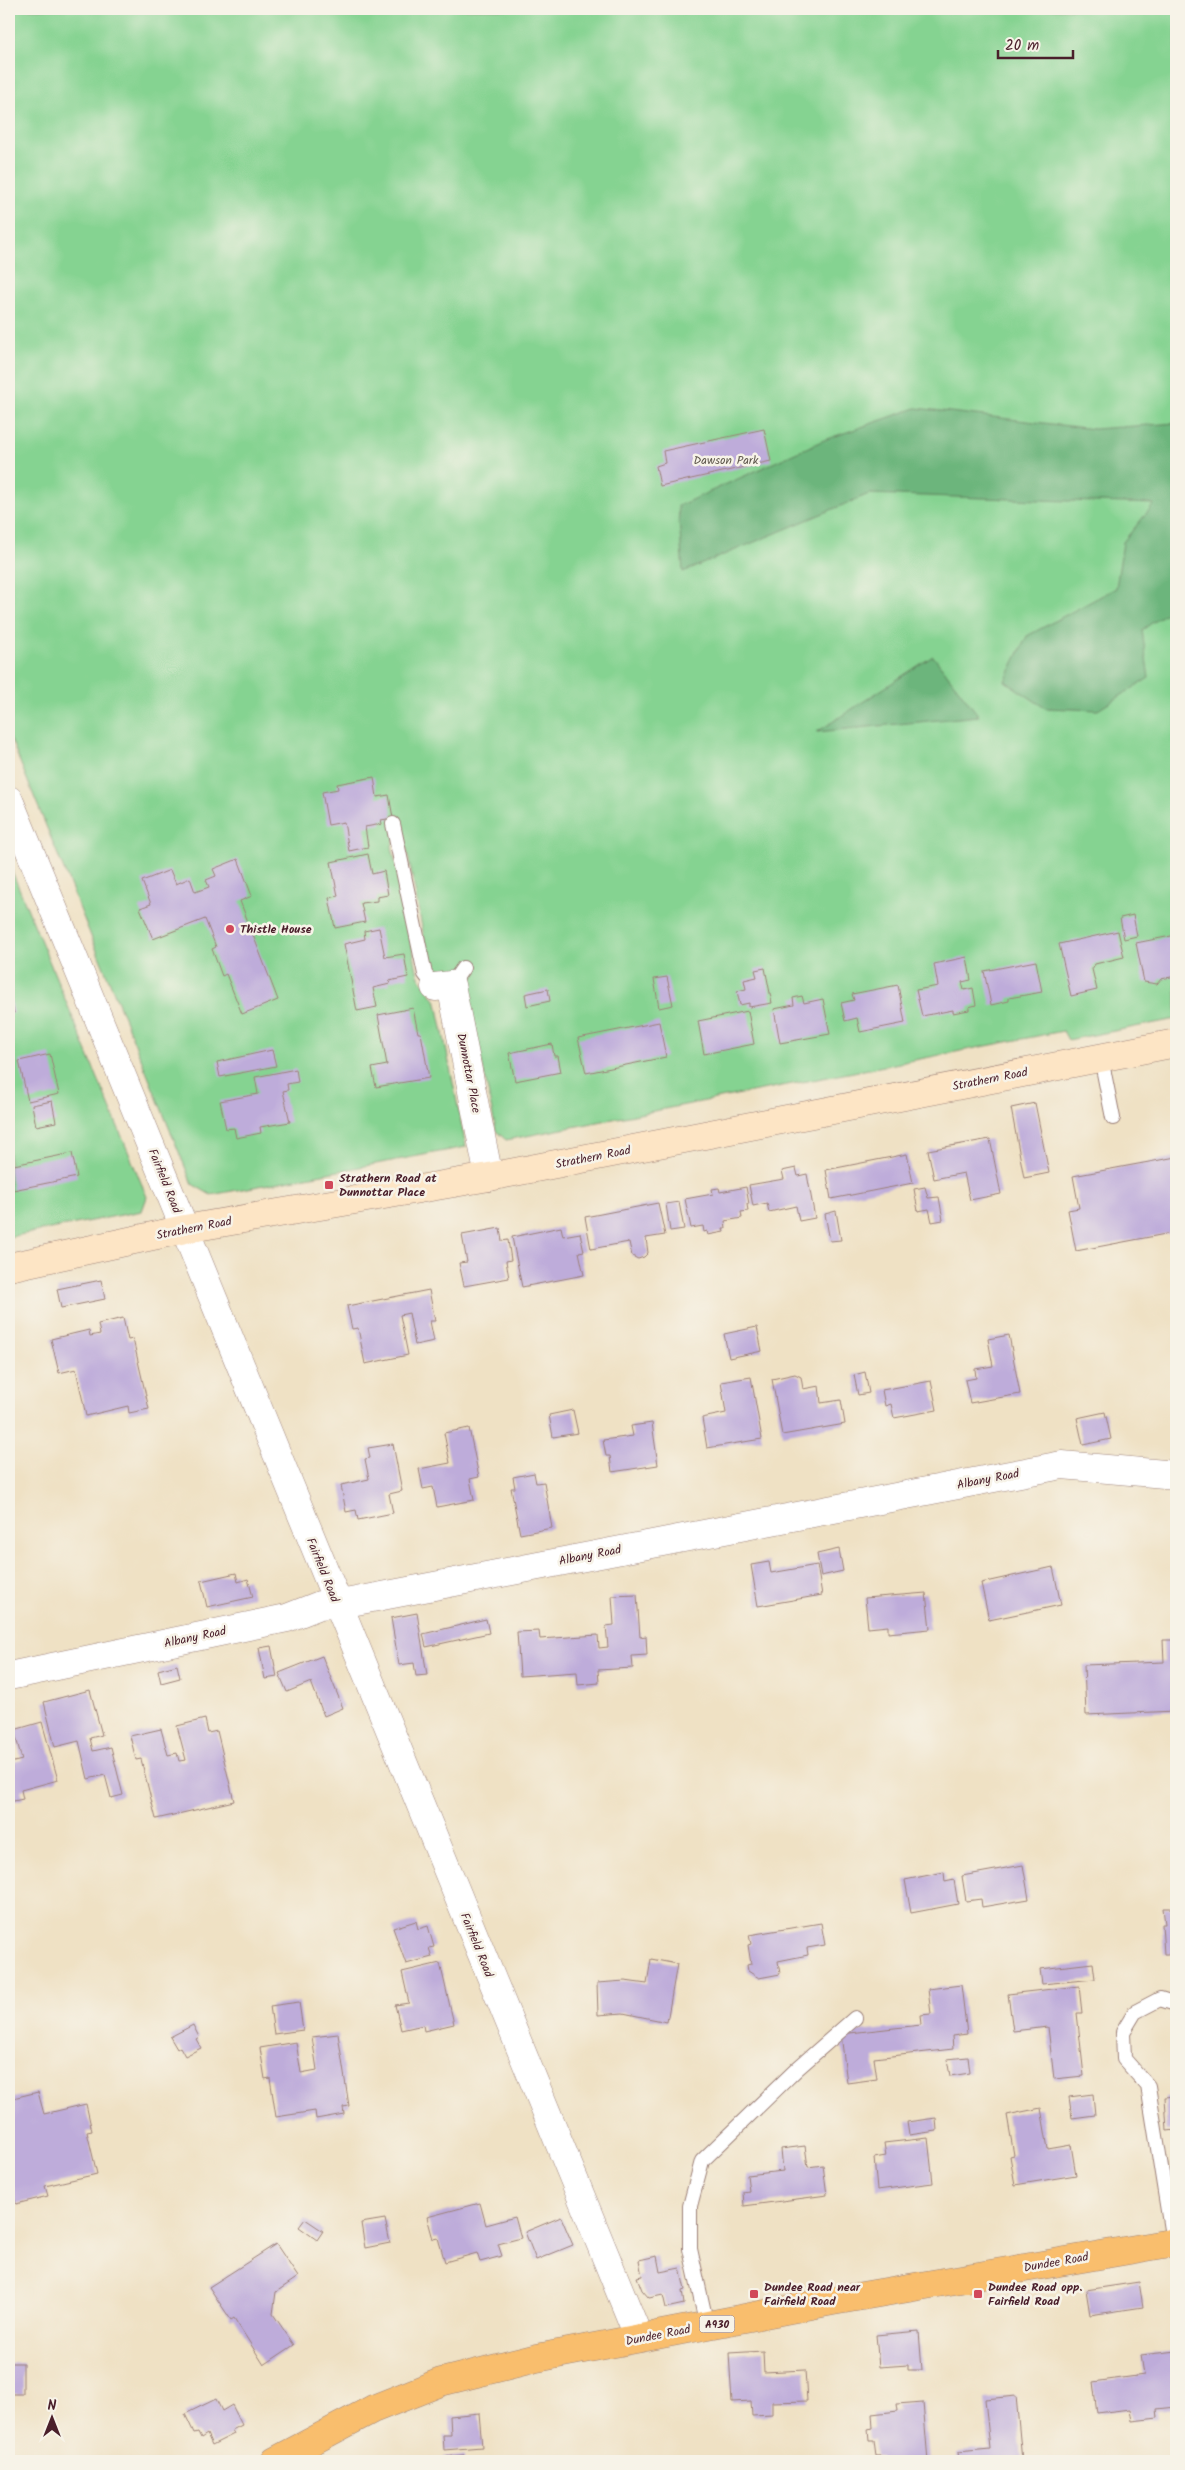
<svg xmlns="http://www.w3.org/2000/svg" width="1185" height="2470" font-family="Kalam,sans-serif">
	<style>
		.green { fill: #85d391; stroke: #68795e }
		.forest { fill: #6cb57b; stroke: #5b6a53 }
		.building { fill: #beacda }
		.lines { fill: none; stroke-linecap: round; stroke-linejoin: round }
		.lane-casing { stroke: #9c8078; stroke-width: 16 }
		.street-casing { stroke: #9c8078; stroke-width: 29 }
		.secondary-casing { stroke: #9c8078; stroke-width: 29 }
		.primary-casing { stroke: #9c8078; stroke-width: 29 }
		.lane { stroke: #fff; stroke-width: 14 }
		.street { stroke: #fff; stroke-width: 28 }
		.secondary { stroke: #fde5c5; stroke-width: 28 }
		.primary { stroke: #f9be6d; stroke-width: 28 }
		.poi-dot { fill: #d1495b; stroke: #f7f3e8; stroke-width: 2 }
		.labels { text-anchor: middle; stroke-width: 5; stroke-linejoin: round; paint-order: stroke }
		.shield { fill: #f7f3e8; stroke: #7e5f64; stroke-width: 1 }
		.shield-label { font-size: 11px; font-weight: bold; fill: #4a1f2b }
		.park-label { font-size: 12px; fill: #5c554a; stroke: #f7f3e8 }
		.poi-label { font-size: 12px; font-weight: bold; fill: #4a1f2b; stroke: #f7f3e8; text-anchor: start }
		.street-label { font-size: 12px; fill: #4a1f2b; stroke: #f7f3e8 }
	</style>
	<rect width="100%" height="100%" fill="#f7f3e8"/>
	<filter id="ink" filterUnits="userSpaceOnUse"><feTurbulence type="fractalNoise" baseFrequency=".02" numOctaves="2"/><feDisplacementMap in="SourceGraphic" scale="10" xChannelSelector="R" yChannelSelector="G"/><feConvolveMatrix kernelMatrix="1 2 1 2 8 2 1 2 1" color-interpolation-filters="sRGB"/></filter>
	<filter id="wash" filterUnits="userSpaceOnUse"><feTurbulence type="fractalNoise" baseFrequency=".0096" numOctaves="4" result="noise"/><feDisplacementMap in="SourceGraphic" scale="20" xChannelSelector="R" yChannelSelector="G"/><feGaussianBlur stdDeviation="1.12" result="paint"/><feColorMatrix in="noise" values="0 0 0 0 0 0 0 0 0 0 0 0 0 0 0 0 0 1.4 0 .05"/><feComposite in="paint" operator="in"/></filter>
	<g filter="url(#wash)">
		<rect width="100%" height="100%" fill="#efe1c4"/>
		<!-- green -->
		<path class="green" d="M9 9H1176V1019L1068 1040 1063 1031 506 1140 496 1131 470 1004 431 973 401 820 392 846 418 975 437 1003 466 1147 211 1195 192 1184 9 735Z
			M9 864 147 1197 142 1211 9 1237Z"/>
		<!-- forest -->
		<path class="forest" d="M916 408 1094 429 1176 423V606L1142 630 1149 678 1098 710 1045 708 1005 681 1027 636 1116 588 1123 542 1154 504 869 494 683 572 678 506 824 440Z
			M933 656 979 716 817 732Z"/>
		<g id="blocks">
			<!-- building -->
			<path class="building" d="M764 429 771 461 660 486 656 466 665 463 663 451Z
				M374 777 377 797 389 795 393 818 381 820 382 824 365 827 368 847 349 851 344 822 328 825 322 792 338 789 337 784Z
				M368 854 372 874 384 871 388 895 377 897V901L361 903 365 922 335 928 329 898 338 896 331 862Z
				M238 859 252 896 240 901 278 1000 242 1014 226 974 222 976 212 949 216 947 205 919 153 939 140 908 151 904 142 881 170 870 176 884 190 878 195 892 209 887 206 880 216 876 213 869Z
				M1133 915 1137 936 1124 939 1120 918Z
				M379 928 385 957 404 954 408 977 389 981 390 984 373 988 377 1007 357 1011 344 944 365 939 364 931Z
				M1118 931 1124 957 1095 964 1092 969 1097 990 1071 996 1059 944Z
				M1176 935V976L1161 979 1157 984 1144 982 1136 943Z
				M967 957 971 980 962 982 964 990 973 988 976 1005 969 1007V1010L953 1013V1010L922 1016 916 990 938 986 934 964Z
				M1036 961 1042 992 1009 998V1001L991 1005 984 971Z
				M765 968 772 1003 749 1007V1003L740 1005 737 991 746 989 744 980 757 977 755 970Z
				M667 977 673 1005 659 1008 654 979Z
				M898 985 905 1023 860 1032 857 1018 845 1021 841 1003 854 1000 852 994Z
				M548 989 550 1001 527 1006 525 994Z
				M9 993 14 1013 9 1014Z
				M802 996 804 1003 823 999 830 1034 780 1043 774 1009 794 1005 793 998Z
				M413 1008 418 1033H421L429 1078 376 1087 372 1068 387 1065 378 1015Z
				M748 1011 754 1044 704 1054 698 1021Z
				M659 1022 666 1057 586 1073 578 1038Z
				M552 1044 554 1056H558L561 1072 515 1081 509 1053Z
				M272 1050 276 1066 220 1077 217 1062Z
				M50 1054 59 1094 28 1101 19 1061Z
				M296 1069 298 1082 287 1084 288 1090 283 1091 290 1122 260 1127 261 1133 236 1138 234 1128 226 1129 220 1101 258 1094 255 1077Z
				M52 1101 56 1122 36 1126 32 1105Z
				M1035 1103 1049 1173 1024 1178 1011 1108Z
				M990 1139 1001 1194 970 1200 964 1173 934 1179 928 1150Z
				M72 1153 77 1177 13 1190 9 1166Z
				M907 1154 913 1183 831 1199 826 1170Z
				M1176 1157V1232L1076 1251 1068 1210 1079 1208 1073 1176Z
				M796 1168 798 1176 807 1174 815 1218 799 1221 796 1206 769 1212 767 1203 753 1206 749 1185 784 1179 782 1171Z
				M746 1187 749 1204H747L748 1211 741 1212 742 1218 725 1221 726 1228H723L724 1232 708 1235 707 1231 704 1232 703 1226 691 1228 685 1199 713 1194 712 1189 719 1188 720 1192Z
				M925 1187 928 1198 939 1197 943 1220 932 1222 929 1209 918 1211 914 1189Z
				M679 1202 684 1229 670 1231 666 1204Z
				M658 1203 665 1235 646 1238 648 1253 644 1257 638 1259 632 1256 629 1242 591 1249 585 1217Z
				M836 1211 841 1240 830 1241 825 1214Z
				M561 1227 563 1236 580 1233 584 1251 579 1252 584 1275 522 1287 512 1237Z
				M500 1228 502 1241 508 1240 511 1260 506 1261 509 1278 464 1286 459 1263 467 1262 462 1235Z
				M101 1280 105 1299 61 1308 57 1289Z
				M429 1290 435 1321H430L434 1341 415 1345 409 1313 400 1315 408 1355 365 1364 358 1328 352 1329 347 1306Z
				M123 1318 128 1340 133 1339 149 1409 129 1413 128 1406 86 1416 76 1369 59 1373 51 1339 89 1330 90 1336 100 1334 98 1324Z
				M757 1327 762 1351 729 1358 724 1334Z
				M1009 1335 1020 1394 970 1403 965 1380 976 1378 975 1369 993 1366 988 1339Z
				M865 1372 869 1393 858 1395 854 1375Z
				M795 1374 801 1377 803 1389 819 1386 821 1403 841 1400 845 1424 782 1435 772 1379Z
				M751 1377 762 1439 707 1448 702 1418 726 1413 721 1382Z
				M931 1381 937 1410 894 1418 891 1404 885 1406 882 1390Z
				M573 1410 578 1433 553 1437 549 1415Z
				M1105 1412 1111 1439 1083 1445 1077 1418Z
				M652 1423 658 1465 612 1472 610 1456H606L603 1440 633 1436 631 1426Z
				M469 1428 479 1477 470 1479 474 1500 437 1507 433 1487 423 1489 419 1469 450 1463 444 1433Z
				M393 1444 402 1491 389 1494 393 1513 358 1520 356 1510 346 1512 341 1485 369 1479 365 1459 370 1458 368 1448Z
				M534 1473 536 1483 544 1482 552 1528 520 1534 511 1488H515L513 1477Z
				M839 1549 843 1571 821 1576 817 1554Z
				M769 1562 771 1573 817 1565 822 1595 758 1606 751 1565Z
				M1053 1567 1061 1605 989 1620 981 1583Z
				M236 1573 238 1582 248 1579 253 1597 207 1607 201 1581Z
				M926 1593 930 1629 888 1633V1626L868 1628 865 1598Z
				M637 1595 640 1637 646 1636 647 1655 632 1656 633 1668 598 1670 599 1683 578 1685 577 1672 520 1676 517 1632 539 1631 540 1639 598 1635 599 1648 608 1647 606 1626 614 1625 612 1596Z
				M417 1613 427 1675 416 1676 414 1663 399 1665 391 1618Z
				M486 1619 489 1633 426 1647 423 1634Z
				M1163 1640H1176V1711L1086 1715 1084 1665 1164 1662Z
				M271 1646 277 1677 265 1679 259 1648Z
				M322 1656 343 1708 324 1716 311 1682 287 1692 279 1673Z
				M177 1665 180 1678 161 1683 158 1670Z
				M90 1690 102 1735 90 1738 93 1751 111 1747 123 1795 111 1798 105 1775 88 1779 79 1741 55 1747 44 1702Z
				M205 1719 208 1733 217 1731 234 1801 156 1819 141 1759 136 1760 130 1736 161 1729 168 1755 177 1753 179 1761 186 1760 177 1726Z
				M42 1722 58 1780 21 1790 23 1799 9 1802V1770L12 1769 10 1763 22 1760 14 1730Z
				M1023 1865 1029 1899 982 1907 981 1899 966 1901 962 1876Z
				M944 1872 945 1882 954 1880 958 1904 911 1913 905 1880Z
				M1163 1908H1176V1954H1164L1162 1924H1165Z
				M416 1921 418 1929 428 1926 434 1947 429 1948 432 1957 406 1964 393 1928Z
				M821 1923 825 1945 807 1948 808 1955 778 1961 780 1974 759 1978 748 1971 747 1965 751 1964 748 1945 751 1944 749 1935Z
				M651 1959 677 1964 667 2022 623 2013 598 2015 597 1983 625 1981 647 1984Z
				M440 1963 454 2024 424 2031 423 2025 401 2030 395 2005 409 2003 402 1972Z
				M1093 1963 1095 1979 1042 1984 1040 1969Z
				M961 1985 967 2034 952 2036 953 2049 874 2058 877 2079 847 2083 841 2034 921 2025 920 2015 931 2014 928 1989Z
				M1079 1986 1082 2013H1077L1084 2076 1054 2079 1048 2027 1013 2031 1008 1994Z
				M299 2002 303 2030 274 2034 270 2006Z
				M193 2025 199 2037 196 2039 201 2048 185 2056 180 2047 177 2049 170 2037Z
				M338 2034 349 2106 343 2107 344 2114 316 2119 315 2111 276 2117 270 2078 265 2079 260 2048 296 2042 301 2073 317 2070 312 2037Z
				M968 2057 970 2073 950 2076 947 2059Z
				M38 2092 44 2114 86 2104 92 2131 87 2132 97 2174 45 2186 48 2196 16 2204 13 2194 9 2193V2099Z
				M1093 2094 1095 2115 1072 2118 1069 2097Z
				M1176 2096V2130L1167 2131 1165 2097Z
				M1041 2108 1048 2149 1071 2145 1076 2175 1015 2185 1010 2156 1014 2155 1007 2115Z
				M936 2118 937 2131 909 2135 907 2122Z
				M928 2138 933 2183 877 2190 874 2158 886 2156 884 2143Z
				M805 2146 808 2167 823 2165 827 2195 744 2206 743 2192 749 2191 747 2175 783 2171 781 2149Z
				M480 2203 486 2225 515 2217 521 2238 498 2244 502 2256 480 2262 477 2253 445 2262 438 2238 433 2239 427 2217Z
				M561 2217 573 2245 536 2260 525 2232Z
				M305 2219 323 2231 317 2240 299 2227Z
				M385 2219 390 2243 365 2248 361 2223Z
				M276 2244 298 2277 276 2292 273 2314 294 2345 264 2365 234 2318 231 2320 209 2287Z
				M657 2256 660 2272 680 2268 685 2290 682 2291 684 2304 666 2308 663 2295 649 2298 642 2290 637 2277 642 2276 639 2260Z
				M1139 2282 1143 2307 1090 2315 1086 2290Z
				M919 2331 922 2370H908V2365L879 2367 876 2335Z
				M763 2351 764 2372 805 2370 807 2401 772 2402V2415L752 2416 751 2401 732 2402 729 2353Z
				M1176 2351V2407L1157 2409 1158 2418 1132 2421 1130 2409 1097 2413 1093 2382 1144 2375 1141 2355Z
				M9 2363H23V2394H9Z
				M1016 2396 1022 2461H959L958 2452 990 2449 985 2399Z
				M216 2399 222 2411 232 2405 242 2425 232 2430 234 2434 212 2445 207 2434 201 2438 198 2432 194 2433 185 2414Z
				M923 2402 928 2461H881L880 2456H876L874 2440H869L868 2429 873 2428 872 2414 898 2411 897 2404Z
				M479 2413 482 2447 444 2450 443 2435H451L450 2416Z
				M464 2455V2461H443V2457Z"/>
		</g>
	</g>
	<g filter="url(#ink)">
		<use href="#blocks" fill-opacity="0" stroke="#9c8078" stroke-width="1"/>
		<g class="lines">
			<defs>
				<path id="lane" d="M393 824 425 974 435 987
					M451 985 463 968
					M1101 1058 1113 1118
					M1173 2242 1148 2086 1124 2059 1123 2032 1135 2012 1160 1999 1176 2004
					M707 2326 690 2249V2206L702 2161 798 2068 855 2018"/>
				<path id="street" d="M9 800 639 2338
					M435 987 451 985 489 1177
					M9 1676 287 1618 320 1605 351 1602 1062 1465 1176 1475"/>
				<path id="secondary" d="M9 1267 185 1229 489 1177 1176 1043"/>
				<path id="primary" d="M275 2461 373 2409 441 2382 537 2358 833 2301 1176 2242"/>
			</defs>
			<!-- lane casing -->
			<use href="#lane" class="lane-casing"/>
			<!-- street casing -->
			<use href="#street" class="street-casing"/>
			<!-- secondary casing -->
			<use href="#secondary" class="secondary-casing"/>
			<!-- primary casing -->
			<use href="#primary" class="primary-casing"/>
			<!-- lane -->
			<use href="#lane" class="lane"/>
			<!-- street -->
			<use href="#street" class="street"/>
			<!-- secondary -->
			<use href="#secondary" class="secondary"/>
			<!-- primary -->
			<use href="#primary" class="primary"/>
		</g>
	</g>
	<!-- markers -->
	<g class="poi-dot">
		<circle cx="230" cy="929" r="5"/>
		<rect x="324" y="1180" width="10" height="10" rx="2.5"/>
		<rect x="749" y="2289" width="10" height="10" rx="2.5"/>
		<rect x="973" y="2289" width="10" height="10" rx="2.5"/>
	</g>
	<g class="labels">
		<!-- shield labels -->
		<rect class="shield" x="699.5" y="2315.5" width="35" height="17" rx="4"/>
		<g class="shield-label">
			<text x="717" y="2328">A930</text>
		</g>
		<!-- park labels -->
		<g class="park-label">
			<text x="726" y="464">Dawson Park</text>
		</g>
		<!-- poi labels -->
		<g class="poi-label">
			<text x="240" y="933">Thistle House</text>
			<text x="339" y="1182">Strathern Road at<tspan x="339" dy="14">Dunnottar Place</tspan></text>
			<text x="764" y="2291">Dundee Road near<tspan x="764" dy="14">Fairfield Road</tspan></text>
			<text x="988" y="2291">Dundee Road opp.<tspan x="988" dy="14">Fairfield Road</tspan></text>
		</g>
		<!-- street labels -->
		<g class="street-label">
			<text transform="translate(469 1073) rotate(79)" y="4">Dunnottar Place</text>
			<text transform="translate(990 1079) rotate(-11)" y="4">Strathern Road</text>
			<text transform="translate(593 1157) rotate(-11)" y="4">Strathern Road</text>
			<text transform="translate(165 1181) rotate(68)" y="4">Fairfield Road</text>
			<text transform="translate(194 1228) rotate(-11)" y="4">Strathern Road</text>
			<text transform="translate(988 1479) rotate(-11)" y="4">Albany Road</text>
			<text transform="translate(590 1555) rotate(-11)" y="4">Albany Road</text>
			<text transform="translate(323 1570) rotate(68)" y="4">Fairfield Road</text>
			<text transform="translate(195 1637) rotate(-12)" y="4">Albany Road</text>
			<text transform="translate(477 1945) rotate(68)" y="4">Fairfield Road</text>
			<text transform="translate(1056 2262) rotate(-10)" y="4">Dundee Road</text>
			<text transform="translate(658 2335) rotate(-11)" y="4">Dundee Road</text>
		</g>
	</g>
	<!-- margin -->
	<rect width="1185" height="2470" fill="none" stroke="#f7f3e8" stroke-width="30"/>
	<!-- north arrow -->
	<g transform="translate(52 2418)" stroke="#f7f3e8" stroke-width="4" paint-order="stroke">
	<path d="M0-4L9 19L0 12L-9 19Z" fill="#4a1f2b"/>
	<text y="-8" font-size="14" font-weight="bold" text-anchor="middle" fill="#4a1f2b">N</text>
	</g>
	<!-- scale -->
	<path d="M998 50v8h75v-8" fill="none" stroke="#4a1f2b" stroke-width="2.5"/>
	<text x="1005" y="50" font-size="15" fill="#4a1f2b" stroke="#f7f3e8" stroke-width="4" paint-order="stroke">20 m</text>
</svg>
